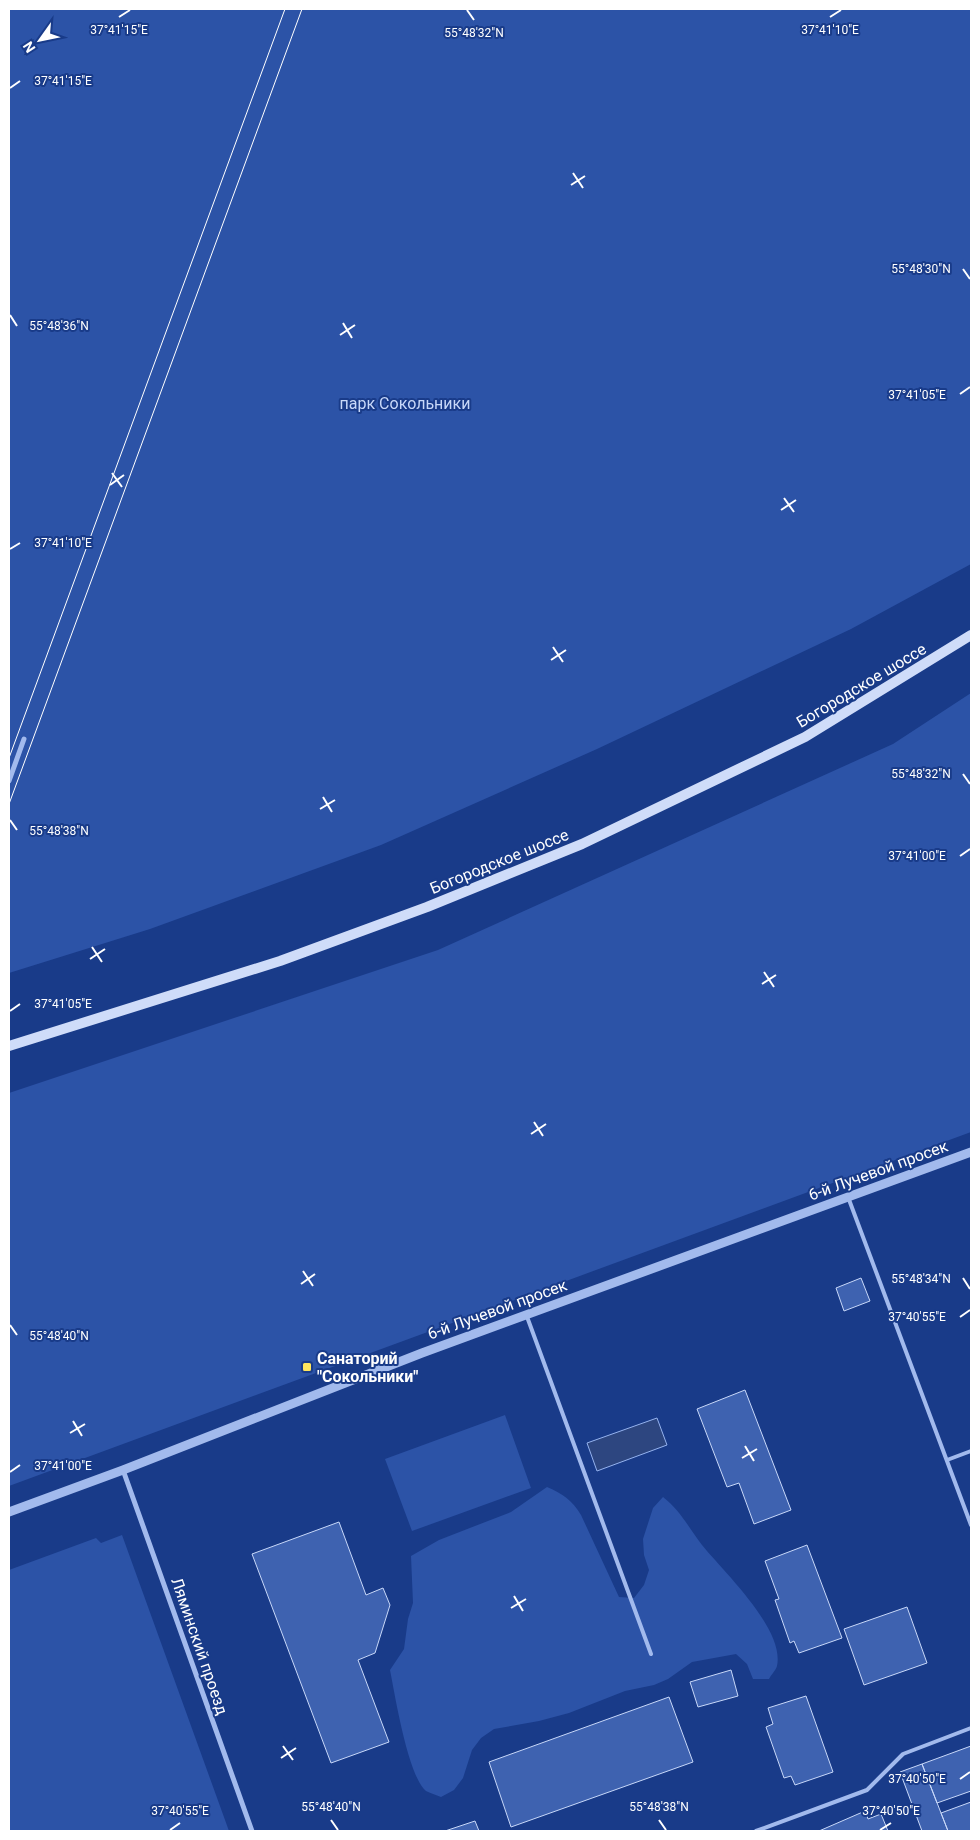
<svg xmlns="http://www.w3.org/2000/svg" width="980" height="1840" font-family="Roboto,sans-serif">
	<style>
		.green { fill: #2c53a7 }
		.water { fill: #2d4680; stroke: #95b3ef }
		.building { fill: #3e62b0; stroke: #c8d8f9 }
		.lines { fill: none; stroke-linecap: round; stroke-linejoin: round }
		.service { stroke: #a2baed; stroke-width: 4 }
		.minor { stroke: #a2baed; stroke-width: 5 }
		.tertiary { stroke: #a2baed; stroke-width: 9 }
		.secondary { stroke: #cfdcf9; stroke-width: 10 }
		.tram { stroke: #fff; stroke-width: 1 }
		.ticks { fill: none; stroke: #fff; stroke-width: 2 }
		.poi-dot { fill: #ffe65e; stroke: #193b89; stroke-width: 2 }
		.labels { text-anchor: middle; stroke-width: 4; stroke-linejoin: round; paint-order: stroke }
		.park-label { font-size: 16px; fill: #c8d8f9; stroke: #193b89 }
		.street-label { font-size: 16px; fill: #fff; stroke: #193b89 }
		.poi-label { font-size: 16px; font-weight: bold; fill: #fff; stroke: #193b89; text-anchor: start }
		.ticks-label { font-size: 12px; text-anchor: middle; fill: #fff; stroke: #193b89; stroke-width: 4; stroke-linejoin: round; paint-order: stroke }
	</style>
	<rect width="100%" height="100%" fill="#193b89"/>
	<!-- green -->
	<path class="green" d="M9 9H971V564L851 629 597 749 381 845 150 929 9 973Z
		M971 693V1132L9 1486V1093L438 950 893 744Z
		M505 1415 531 1488 412 1531 385 1459Z
		M547 1487C563 1494 572 1500 581 1515L619 1597 634 1598 644 1585 649 1570 644 1555 643 1539 653 1508 663 1497C680 1510 689 1528 702 1545 723 1571 785 1629 777 1666 776 1670 771 1675 769 1679H753L747 1664 736 1654 692 1662 668 1679 654 1685 625 1691 569 1713 539 1721 494 1729 481 1738 472 1750 463 1778 454 1790 441 1797C436 1795 430 1793 426 1791 408 1776 395 1695 390 1670L404 1649 408 1619 413 1603 411 1556 439 1540 511 1512Z
		M122 1535 229 1831H9V1570L96 1538 101 1543Z"/>
	<!-- water -->
	<path class="water" d="M657 1418 667 1445 597 1471 587 1443Z"/>
	<!-- building -->
	<path class="building" d="M861 1278 870 1301 844 1311 836 1288Z
		M745 1390 791 1510 754 1524 739 1483 727 1487 697 1409Z
		M339 1522 366 1595 383 1588 390 1605 375 1653 358 1660 389 1742 331 1763 252 1554Z
		M807 1545 842 1638 799 1653 794 1641 790 1643 775 1600 779 1599 765 1561Z
		M907 1607 927 1663 864 1685 844 1629Z
		M731 1670 738 1696 698 1707 690 1682Z
		M806 1696 833 1772 795 1785 791 1776 784 1778 766 1727 773 1724 768 1708Z
		M669 1697 693 1762 511 1827 489 1762Z
		M971 1746V1791L937 1803 922 1764Z
		M922 1764 941 1813 948 1831H922L900 1772Z
		M971 1802V1831H948L941 1813Z
		M865 1811 868 1819 881 1814 888 1831H819Z
		M475 1821 479 1831H445Z"/>
	<g class="lines">
		<!-- service -->
		<path class="service" d="M848 1197 971 1525
			M526 1314 651 1654
			M947 1460 971 1451
			M756 1831 867 1790 903 1754 971 1728"/>
		<!-- minor -->
		<path class="minor" d="M9 781 24 739
			M123 1470 252 1831"/>
		<!-- tertiary -->
		<path class="tertiary" d="M9 1512 123 1470 422 1353 971 1152"/>
		<!-- secondary -->
		<path class="secondary" d="M9 1046 280 961 427 907 582 844 805 737 971 635"/>
		<!-- tram -->
		<path class="tram" d="M9 758 285 9
			M9 804 302 9"/>
	</g>
	<!-- ticks -->
	<path class="ticks" d="M467 10 474 20M119 17 130 10M830 17 841 10M10 88 20 81M573 173 583 188M571 185 585 176M963 269 970 279M10 315 17 326M343 323 352 338M340 335 355 325M960 394 970 387M112 473 122 487M110 485 124 475M784 498 794 512M781 510 796 500M10 549 20 543M553 647 563 662M551 660 566 650M963 774 970 784M323 797 332 812M320 809 335 800M10 820 17 830M960 856 970 849M92 947 102 962M90 959 105 949M764 972 774 987M762 984 776 975M10 1011 20 1004M534 1122 543 1136M531 1134 546 1124M303 1271 313 1286M963 1278 970 1289M301 1284 315 1274M960 1317 970 1310M10 1325 17 1335M73 1421 82 1436M70 1433 85 1424M745 1446 754 1461M742 1458 757 1449M10 1472 20 1465M514 1596 523 1611M511 1608 526 1599M283 1746 293 1760M281 1758 296 1748M960 1779 970 1772M331 1820 338 1830M659 1820 666 1830M170 1830 180 1823M880 1830 891 1823"/>
	<!-- markers -->
	<rect class="poi-dot" x="302" y="1362" width="10" height="10" rx="2.5"/>
	<g class="labels">
		<!-- park labels -->
		<g class="park-label">
			<text x="405" y="409">парк Сокольники</text>
		</g>
		<!-- street labels -->
		<g class="street-label">
			<text transform="translate(861 685) rotate(-31)" y="6">Богородское шоссе</text>
			<text transform="translate(499 861) rotate(-22)" y="6">Богородское шоссе</text>
			<text transform="translate(878 1170) rotate(-20)" y="6">6-й Лучевой просек</text>
			<text transform="translate(497 1309) rotate(-20)" y="6">6-й Лучевой просек</text>
			<text transform="translate(200 1646) rotate(71)" y="6">Ляминский проезд</text>
		</g>
		<!-- poi labels -->
		<g class="poi-label">
			<text x="317" y="1364">Санаторий<tspan x="317" dy="18">"Сокольники"</tspan></text>
		</g>
	</g>
	<g class="ticks-label">
		<text x="119" y="34">37°41'15"E</text>
		<text x="830" y="34">37°41'10"E</text>
		<text x="474" y="37">55°48'32"N</text>
		<text x="63" y="85">37°41'15"E</text>
		<text x="921" y="273">55°48'30"N</text>
		<text x="59" y="330">55°48'36"N</text>
		<text x="917" y="399">37°41'05"E</text>
		<text x="63" y="547">37°41'10"E</text>
		<text x="921" y="778">55°48'32"N</text>
		<text x="59" y="835">55°48'38"N</text>
		<text x="917" y="860">37°41'00"E</text>
		<text x="63" y="1008">37°41'05"E</text>
		<text x="921" y="1283">55°48'34"N</text>
		<text x="917" y="1321">37°40'55"E</text>
		<text x="59" y="1340">55°48'40"N</text>
		<text x="63" y="1470">37°41'00"E</text>
		<text x="917" y="1783">37°40'50"E</text>
		<text x="331" y="1811">55°48'40"N</text>
		<text x="659" y="1811">55°48'38"N</text>
		<text x="180" y="1815">37°40'55"E</text>
		<text x="891" y="1815">37°40'50"E</text>
	</g>
	<!-- border -->
	<rect width="980" height="1840" fill="none" stroke="#ffffff" stroke-width="20"/>
	<!-- north arrow -->
	<g transform="translate(40 40) rotate(237)" stroke="#193b89" stroke-width="4" paint-order="stroke">
	<path d="M0-4L9 19L0 12L-9 19Z" fill="#ffffff"/>
	<text y="-8" font-size="14" font-weight="bold" text-anchor="middle" fill="#ffffff">N</text>
	</g>
</svg>
